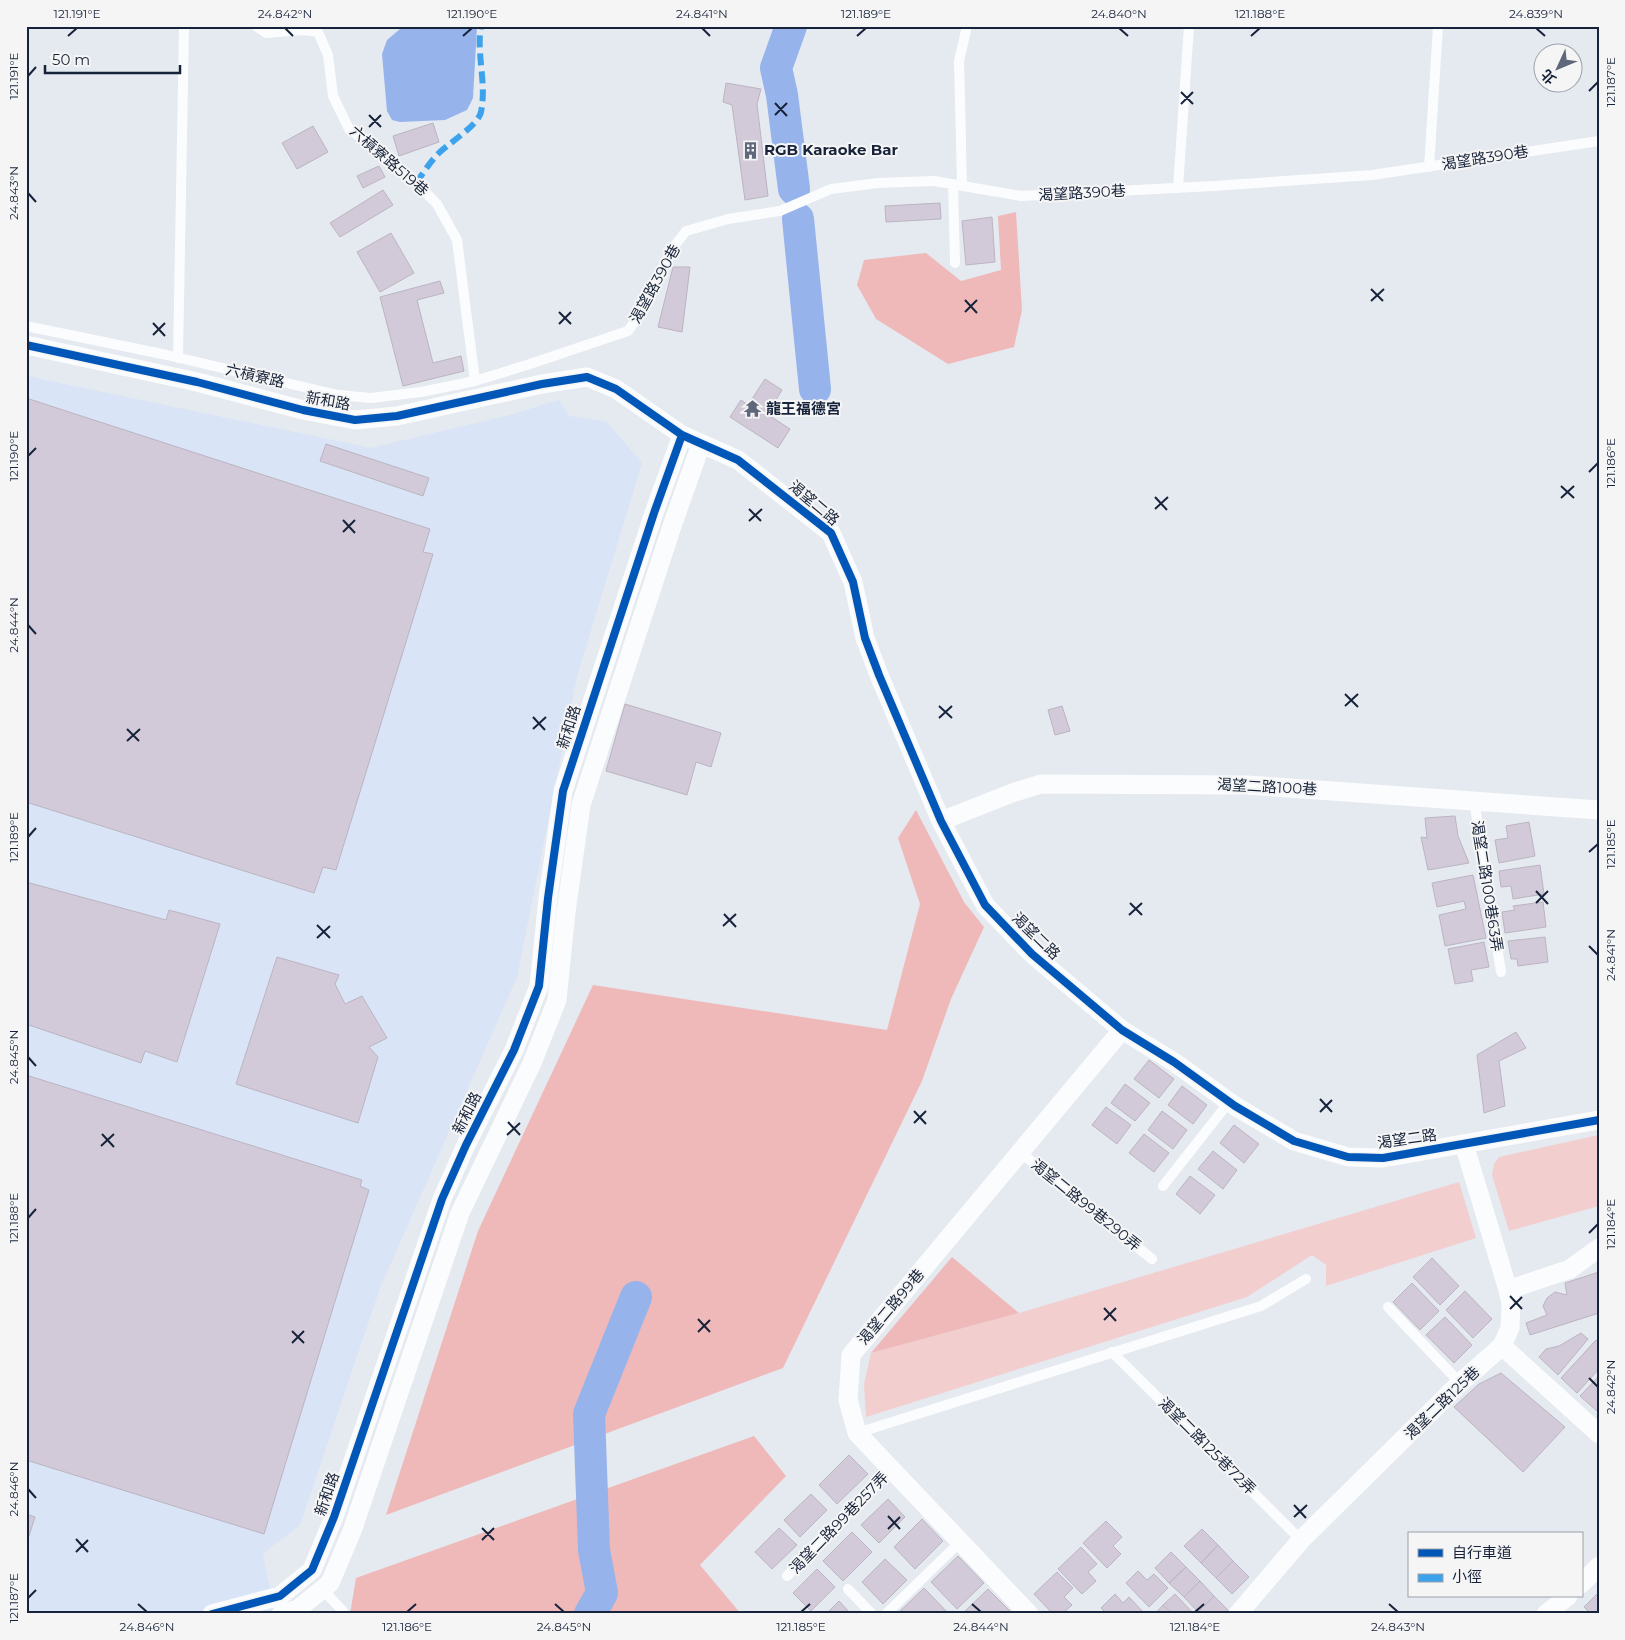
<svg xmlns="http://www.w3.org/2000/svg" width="1625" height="1640" font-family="Montserrat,'Noto Sans TC',sans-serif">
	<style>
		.built { fill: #d9e4f6 }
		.green { fill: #f3cecf }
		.forest { fill: #efb9ba }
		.water { fill: #96b3eb }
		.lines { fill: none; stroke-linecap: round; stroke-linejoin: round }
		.river { stroke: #96b3eb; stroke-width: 32 }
		.building { fill: #d2cad8; stroke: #bbb4c1 }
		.lane { stroke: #fbfcfd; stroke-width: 10 }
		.street { stroke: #fbfcfd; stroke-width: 19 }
		.quiet { stroke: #3da2ec; stroke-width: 6; stroke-dasharray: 12 6; stroke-linecap: butt }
		.cycleway-casing { stroke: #f5f5f5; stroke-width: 11 }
		.cycleway { stroke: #0057b8; stroke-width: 8 }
		.ticks { fill: none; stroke: #17233a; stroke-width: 2 }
		.labels { text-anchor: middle; stroke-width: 4; stroke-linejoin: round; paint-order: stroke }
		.poi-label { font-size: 15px; font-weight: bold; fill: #17233a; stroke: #f5f5f5; text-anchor: start }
		.street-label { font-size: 15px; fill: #17233a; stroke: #f5f5f5 }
		.neatline { fill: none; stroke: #17233a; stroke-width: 2 }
		.ticks-label { font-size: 12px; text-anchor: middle; fill: #17233a }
	</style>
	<rect width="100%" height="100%" fill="#e5e9f0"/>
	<!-- built -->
	<path class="built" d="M26 376 371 448 510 415 559 400 569 416 607 422 642 463 577 676 517 977 380 1288 300 1525 265 1552 263 1557 276 1614H26Z"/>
	<!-- green -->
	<path class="green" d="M1599 1135V1206L1509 1231 1492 1175 1494 1164 1499 1157Z
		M1459 1182 1476 1238 1326 1286V1265L1312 1255 1247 1297 866 1417 864 1384 871 1353 1019 1313Z"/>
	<!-- forest -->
	<path class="forest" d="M1016 212 1022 310 1014 347 948 364 876 319 857 285 864 260 926 253 961 281 1001 270 998 216Z
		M916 810 964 902 984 927 951 999 922 1081 783 1368 386 1515 478 1231 593 985 887 1030 920 904 898 838Z
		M952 1257 1019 1313 871 1353Z
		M754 1436 786 1476 700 1565 741 1614H350L356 1578Z"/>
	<!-- water -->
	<path class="water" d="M407 26H477L473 98 467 110 445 120 400 122 392 120 387 111 382 54 387 40 400 29Z"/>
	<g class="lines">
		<!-- river -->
		<path class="river" d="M791 26 776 68 782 95 794 189
			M798 219 815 389
			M590 1614 602 1593 594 1550 589 1414 636 1297"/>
	</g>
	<!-- building -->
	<path class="building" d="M726 83 761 89 757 104 768 196 745 200 732 105 723 102Z
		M433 123 439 142 399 156 393 136Z
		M313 126 328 152 297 169 282 143Z
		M379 166 385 177 363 188 357 176Z
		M383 190 393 205 340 237 330 223Z
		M940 203 941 219 886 222 885 206Z
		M992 217 995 262 966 265 962 221Z
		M391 233 414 273 380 292 357 252Z
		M26 240H28L27 303H26Z
		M673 267H690L682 332 658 327Z
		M440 281 444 293 417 300 433 363 461 356 464 371 403 386 380 297Z
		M765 379 782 390 767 414 790 429 778 448 730 417 741 400 748 405Z
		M26 398 430 529 423 552 433 554 336 870 323 867 314 893 26 802Z
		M326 444 429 478 423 496 320 461Z
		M625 704 721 733 711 767 696 762 687 795 606 771Z
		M1062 706 1070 731 1055 735 1048 710Z
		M1455 816 1458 836 1469 863 1428 870 1421 837 1427 838 1425 818Z
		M1529 822 1535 856 1499 863 1495 840 1508 838 1506 826Z
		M1540 865 1544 894 1513 899 1511 886 1501 887 1499 871Z
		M1473 875 1486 938 1445 946 1439 915 1466 909 1464 901 1437 907 1432 883Z
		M26 882 166 920 169 910 220 924 177 1062 145 1051 141 1063 26 1024Z
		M1543 902 1546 927 1505 933 1502 912 1515 910 1513 906Z
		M1545 937 1548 962 1518 966 1517 959H1511L1508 941Z
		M1484 942 1489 967 1471 970 1473 981 1455 984 1448 949Z
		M277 957 339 975 335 984 345 1004 362 996 387 1038 369 1047 378 1057 358 1123 236 1084Z
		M1516 1032 1526 1048 1499 1061 1505 1106 1484 1113 1477 1055Z
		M1149 1060 1174 1079 1159 1098 1134 1079Z
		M26 1075 362 1180 360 1186 369 1190 264 1534 26 1460Z
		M1125 1084 1150 1103 1135 1121 1111 1103Z
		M1182 1086 1207 1105 1193 1124 1168 1105Z
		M1106 1107 1131 1125 1117 1144 1092 1125Z
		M1162 1111 1187 1130 1173 1149 1148 1130Z
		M1234 1125 1259 1144 1244 1163 1220 1143Z
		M1144 1134 1169 1153 1154 1172 1129 1153Z
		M1213 1151 1237 1170 1223 1189 1198 1169Z
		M1190 1176 1215 1195 1200 1214 1176 1194Z
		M1432 1258 1459 1286 1440 1305 1413 1277Z
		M1599 1272V1313L1530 1335 1526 1323 1547 1315 1543 1306 1547 1298 1555 1292 1567 1295 1565 1283Z
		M1412 1283 1439 1311 1420 1330 1393 1302Z
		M1465 1291 1492 1319 1473 1338 1446 1310Z
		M1445 1317 1472 1345 1454 1363 1426 1335Z
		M1581 1333 1588 1339 1558 1375 1539 1357 1546 1349 1559 1346Z
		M1596 1340 1599 1343V1369L1577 1393 1561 1378Z
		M1501 1373 1565 1427 1523 1472 1454 1407 1479 1384Z
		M1599 1376V1409L1597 1411 1580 1396Z
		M849 1455 868 1474 837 1504 819 1485Z
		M811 1494 827 1510 800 1537 784 1520Z
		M888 1499 905 1517 879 1543 861 1525Z
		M26 1514 35 1517 26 1545Z
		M922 1519 943 1541 915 1569 894 1547Z
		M1106 1521 1122 1537 1113 1546 1121 1554 1107 1568 1083 1543Z
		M779 1528 797 1545 772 1569 755 1552Z
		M1202 1529 1218 1545 1201 1563 1184 1546Z
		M852 1532 872 1552 843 1581 823 1561Z
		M1218 1545 1233 1561 1216 1578 1201 1563Z
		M1081 1547 1097 1564 1088 1572 1096 1581 1082 1594 1058 1569Z
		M1171 1552 1186 1567 1169 1583 1155 1568Z
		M958 1556 984 1583 957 1609 931 1582Z
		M885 1559 907 1580 883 1604 862 1582Z
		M1233 1561 1249 1577 1232 1594 1216 1578Z
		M1186 1567 1200 1581 1184 1597 1169 1583Z
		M817 1569 835 1587 811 1611 793 1593Z
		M1138 1571 1147 1580 1154 1574 1168 1588 1149 1607 1126 1583Z
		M1057 1572 1073 1588 1064 1597 1072 1605 1062 1614H1053L1034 1594Z
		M1200 1581 1214 1596 1198 1612 1184 1597Z
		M924 1588 949 1614H897Z
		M988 1589 1010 1611 1007 1614H962Z
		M1599 1592V1614H1591L1584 1607Z
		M1115 1594 1123 1603 1129 1597 1144 1613 1107 1614 1101 1608Z
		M1175 1594 1194 1614H1172L1163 1605Z
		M1214 1596 1228 1610 1225 1614H1200L1198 1612Z
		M839 1601 851 1614H826Z
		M1163 1605 1172 1614H1155Z"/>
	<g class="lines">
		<!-- lane -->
		<path class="lane" d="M256 26 266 33 303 30 318 32 328 55 333 96 349 129 374 146 405 172 437 204 457 240 475 381
			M1429 167 1438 26
			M953 184 955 263
			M962 185 959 61 967 26
			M1178 188 1189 26
			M26 326 167 355 338 395 371 398 421 392 475 381 527 365 628 331 638 317 672 249 686 231 728 219 780 211 831 189 878 183 934 181 1021 196 1213 186 1372 175 1599 141
			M178 358 184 26
			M1474 800 1501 972
			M1020 1152 1152 1259
			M1163 1186 1229 1102
			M1388 1307 1460 1383
			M1112 1352 1301 1540
			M857 1433 1261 1306 1306 1279
			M787 1576 891 1469
			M322 1589 343 1611V1614
			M848 1589 872 1614
			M886 1614 961 1541"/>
		<!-- street -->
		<path class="street" d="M26 345 197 382 303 410 355 420 397 416 542 384 587 377 616 389 682 435 738 460 831 533 853 582 865 638 879 675 941 821 985 905 1032 954 1122 1030 1174 1062 1235 1106 1294 1141 1348 1157 1383 1158 1599 1120
			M941 821 1012 793 1041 784 1247 785 1599 810
			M1508 1290 1570 1269 1599 1248
			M1502 1346 1599 1434
			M1581 1584 1599 1566
			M212 1614 280 1596 312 1570 334 1517 442 1199 466 1145 514 1050 539 986 548 898 563 791 654 513 682 435
			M281 1614 298 1609 330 1583 352 1531 460 1213 532 1063 557 1000 566 912 581 805 672 526 701 444
			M1029 1614 857 1433 848 1400 851 1355 1122 1030
			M1238 1614 1301 1540 1460 1383 1502 1346 1510 1328 1511 1304 1508 1290 1464 1144
			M1546 1614 1568 1596"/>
		<!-- quiet -->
		<path class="quiet" d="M416 183C423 174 429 163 437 155 447 144 478 126 481 112 487 83 476 53 481 26"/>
		<defs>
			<path id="cycleway" d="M26 345 197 382 303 410 355 420 397 416 542 384 587 377 616 389 682 435 738 460 831 533 853 582 865 638 879 675 941 821 985 905 1032 954 1122 1030 1174 1062 1235 1106 1294 1141 1348 1157 1383 1158 1599 1120
				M212 1614 280 1596 312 1570 334 1517 442 1199 466 1145 514 1050 539 986 548 898 563 791 654 513 682 435"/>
		</defs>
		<!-- cycleway casing -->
		<use href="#cycleway" class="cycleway-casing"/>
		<!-- cycleway -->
		<use href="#cycleway" class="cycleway"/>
	</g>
	<!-- ticks -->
	<path class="ticks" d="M285 28 293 36M702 28 710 36M1119 28 1128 36M1536 28 1545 36M68 36 77 28M463 36 472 28M857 36 866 28M1251 36 1260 28M28 76 36 67M1589 91 1598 82M1181 92 1193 104M775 103 787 116M1181 104 1193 92M369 115 381 127M775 115 787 103M369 127 381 115M28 193 36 202M1371 289 1383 301M965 300 977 313M1371 301 1384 289M559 312 571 324M965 312 977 300M153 323 165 336M559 324 571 312M153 335 165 323M28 456 36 448M1589 472 1598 463M1561 486 1574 498M1155 497 1167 510M1561 498 1574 486M749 509 761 521M1155 509 1168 497M343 520 355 533M749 521 762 509M343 532 355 520M28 625 36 634M1345 694 1358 707M939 706 952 718M1345 706 1358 694M533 717 545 730M939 718 952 706M127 729 139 741M533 729 546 717M127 741 140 729M28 837 36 828M1589 852 1598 844M1536 891 1548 904M1130 903 1142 915M1536 903 1548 891M724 914 736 927M1129 915 1142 903M317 925 330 938M723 926 736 914M317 938 330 926M1589 946 1598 955M28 1057 36 1066M1320 1099 1332 1112M914 1111 926 1124M1320 1112 1332 1100M508 1122 520 1135M914 1123 926 1111M102 1134 114 1147M507 1135 520 1123M101 1146 114 1134M28 1218 36 1209M1589 1233 1598 1224M1510 1296 1522 1309M1104 1308 1116 1321M1510 1309 1522 1297M698 1319 710 1332M1104 1320 1116 1308M292 1331 304 1343M698 1332 710 1320M292 1343 304 1331M1589 1378 1598 1387M28 1489 36 1498M1294 1505 1306 1518M888 1516 900 1529M1294 1517 1307 1505M482 1528 494 1540M888 1529 900 1517M76 1539 88 1552M482 1540 494 1528M76 1552 88 1540M28 1598 36 1590M138 1604 147 1612M555 1604 564 1612M972 1604 981 1612M1389 1604 1398 1612M407 1612 416 1604M801 1612 810 1604M1195 1612 1204 1604"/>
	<!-- icons -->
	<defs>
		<symbol id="building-bare" viewBox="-9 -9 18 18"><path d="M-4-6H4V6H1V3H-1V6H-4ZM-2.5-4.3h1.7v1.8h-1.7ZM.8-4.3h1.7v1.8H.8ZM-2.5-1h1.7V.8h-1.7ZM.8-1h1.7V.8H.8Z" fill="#5f687a" stroke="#f5f5f5" stroke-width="2.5" paint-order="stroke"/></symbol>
		<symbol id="temple-bare" viewBox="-9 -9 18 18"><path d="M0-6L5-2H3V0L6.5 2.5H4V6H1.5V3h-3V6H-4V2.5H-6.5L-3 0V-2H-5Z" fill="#5f687a" stroke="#f5f5f5" stroke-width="2.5" paint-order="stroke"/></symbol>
	</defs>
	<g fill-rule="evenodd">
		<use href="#building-bare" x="738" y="138" width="25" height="25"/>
		<use href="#temple-bare" x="740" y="396" width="25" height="25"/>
	</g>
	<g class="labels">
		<!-- poi labels -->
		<g class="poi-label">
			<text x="764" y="155">RGB Karaoke Bar</text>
			<text x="766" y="414">龍王福德宮</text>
		</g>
		<!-- street labels -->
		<g class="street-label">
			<text transform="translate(1485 158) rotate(-9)" y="5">渴望路390巷</text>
			<text transform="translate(389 161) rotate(41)" y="5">六槓寮路519巷</text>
			<text transform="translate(1082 193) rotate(-3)" y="5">渴望路390巷</text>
			<text transform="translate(655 284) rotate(-61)" y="5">渴望路390巷</text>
			<text transform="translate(255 376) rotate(13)" y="5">六槓寮路</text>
			<text transform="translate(328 401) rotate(10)" y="5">新和路</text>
			<text transform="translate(814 503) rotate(40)" y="5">渴望二路</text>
			<text transform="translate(569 727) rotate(-72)" y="5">新和路</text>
			<text transform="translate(1267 787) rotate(3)" y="5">渴望二路100巷</text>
			<text transform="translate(1487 886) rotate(81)" y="5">渴望二路100巷63弄</text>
			<text transform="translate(1036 936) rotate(44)" y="5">渴望二路</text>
			<text transform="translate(467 1113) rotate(-63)" y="5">新和路</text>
			<text transform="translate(1407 1139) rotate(-8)" y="5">渴望二路</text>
			<text transform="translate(1086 1205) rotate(39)" y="5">渴望二路99巷290弄</text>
			<text transform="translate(891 1307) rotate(-50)" y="5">渴望二路99巷</text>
			<text transform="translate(1442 1403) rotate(-44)" y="5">渴望二路125巷</text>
			<text transform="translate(1207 1446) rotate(45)" y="5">渴望二路125巷72弄</text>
			<text transform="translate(327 1494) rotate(-71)" y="5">新和路</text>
			<text transform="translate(839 1523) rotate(-46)" y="5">渴望二路99巷257弄</text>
		</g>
	</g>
	<!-- border -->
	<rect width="1625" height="1640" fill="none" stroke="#f5f5f5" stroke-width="55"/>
	<!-- legend -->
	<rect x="1408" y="1532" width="175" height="65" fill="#f5f5f5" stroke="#9ca1aa"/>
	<rect x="1418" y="1549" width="25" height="8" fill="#0057b8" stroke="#9ca1aa"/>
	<text x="1452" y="1558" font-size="15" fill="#17233a">自行車道</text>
	<rect x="1418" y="1574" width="25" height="8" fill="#3da2ec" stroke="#9ca1aa"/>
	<text x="1452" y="1582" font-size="15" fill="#17233a">小徑</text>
	<!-- north arrow -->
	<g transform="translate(1558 68) rotate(226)"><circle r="24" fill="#f5f5f5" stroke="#9ca1aa"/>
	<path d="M0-4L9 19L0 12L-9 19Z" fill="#5f687a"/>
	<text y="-8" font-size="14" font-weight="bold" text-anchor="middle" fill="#17233a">北</text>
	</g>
	<!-- scale -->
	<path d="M45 65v8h135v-8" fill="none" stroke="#17233a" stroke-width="2.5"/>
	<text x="52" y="65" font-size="15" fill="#17233a" stroke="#f5f5f5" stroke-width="4" paint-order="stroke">50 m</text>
	<rect x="28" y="28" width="1570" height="1584" class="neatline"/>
	<g class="ticks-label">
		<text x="77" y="18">121.191°E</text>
		<text x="285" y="18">24.842°N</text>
		<text x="472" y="18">121.190°E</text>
		<text x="702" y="18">24.841°N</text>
		<text x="866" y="18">121.189°E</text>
		<text x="1119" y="18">24.840°N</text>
		<text x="1260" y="18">121.188°E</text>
		<text x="1536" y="18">24.839°N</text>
		<text transform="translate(14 76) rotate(-90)" y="4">121.191°E</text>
		<text transform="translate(1611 82) rotate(-90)" y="4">121.187°E</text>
		<text transform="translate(14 193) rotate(-90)" y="4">24.843°N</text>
		<text transform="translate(14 456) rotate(-90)" y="4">121.190°E</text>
		<text transform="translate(1611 463) rotate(-90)" y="4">121.186°E</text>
		<text transform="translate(14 625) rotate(-90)" y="4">24.844°N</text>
		<text transform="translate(14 837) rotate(-90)" y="4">121.189°E</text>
		<text transform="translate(1611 844) rotate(-90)" y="4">121.185°E</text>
		<text transform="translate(1611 955) rotate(-90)" y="4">24.841°N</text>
		<text transform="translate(14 1057) rotate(-90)" y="4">24.845°N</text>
		<text transform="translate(14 1218) rotate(-90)" y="4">121.188°E</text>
		<text transform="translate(1611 1224) rotate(-90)" y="4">121.184°E</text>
		<text transform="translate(1611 1387) rotate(-90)" y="4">24.842°N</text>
		<text transform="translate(14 1489) rotate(-90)" y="4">24.846°N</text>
		<text transform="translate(14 1598) rotate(-90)" y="4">121.187°E</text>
		<text x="147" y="1631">24.846°N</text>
		<text x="407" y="1631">121.186°E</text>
		<text x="564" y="1631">24.845°N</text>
		<text x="801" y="1631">121.185°E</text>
		<text x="981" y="1631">24.844°N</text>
		<text x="1195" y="1631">121.184°E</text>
		<text x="1398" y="1631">24.843°N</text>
	</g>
</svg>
